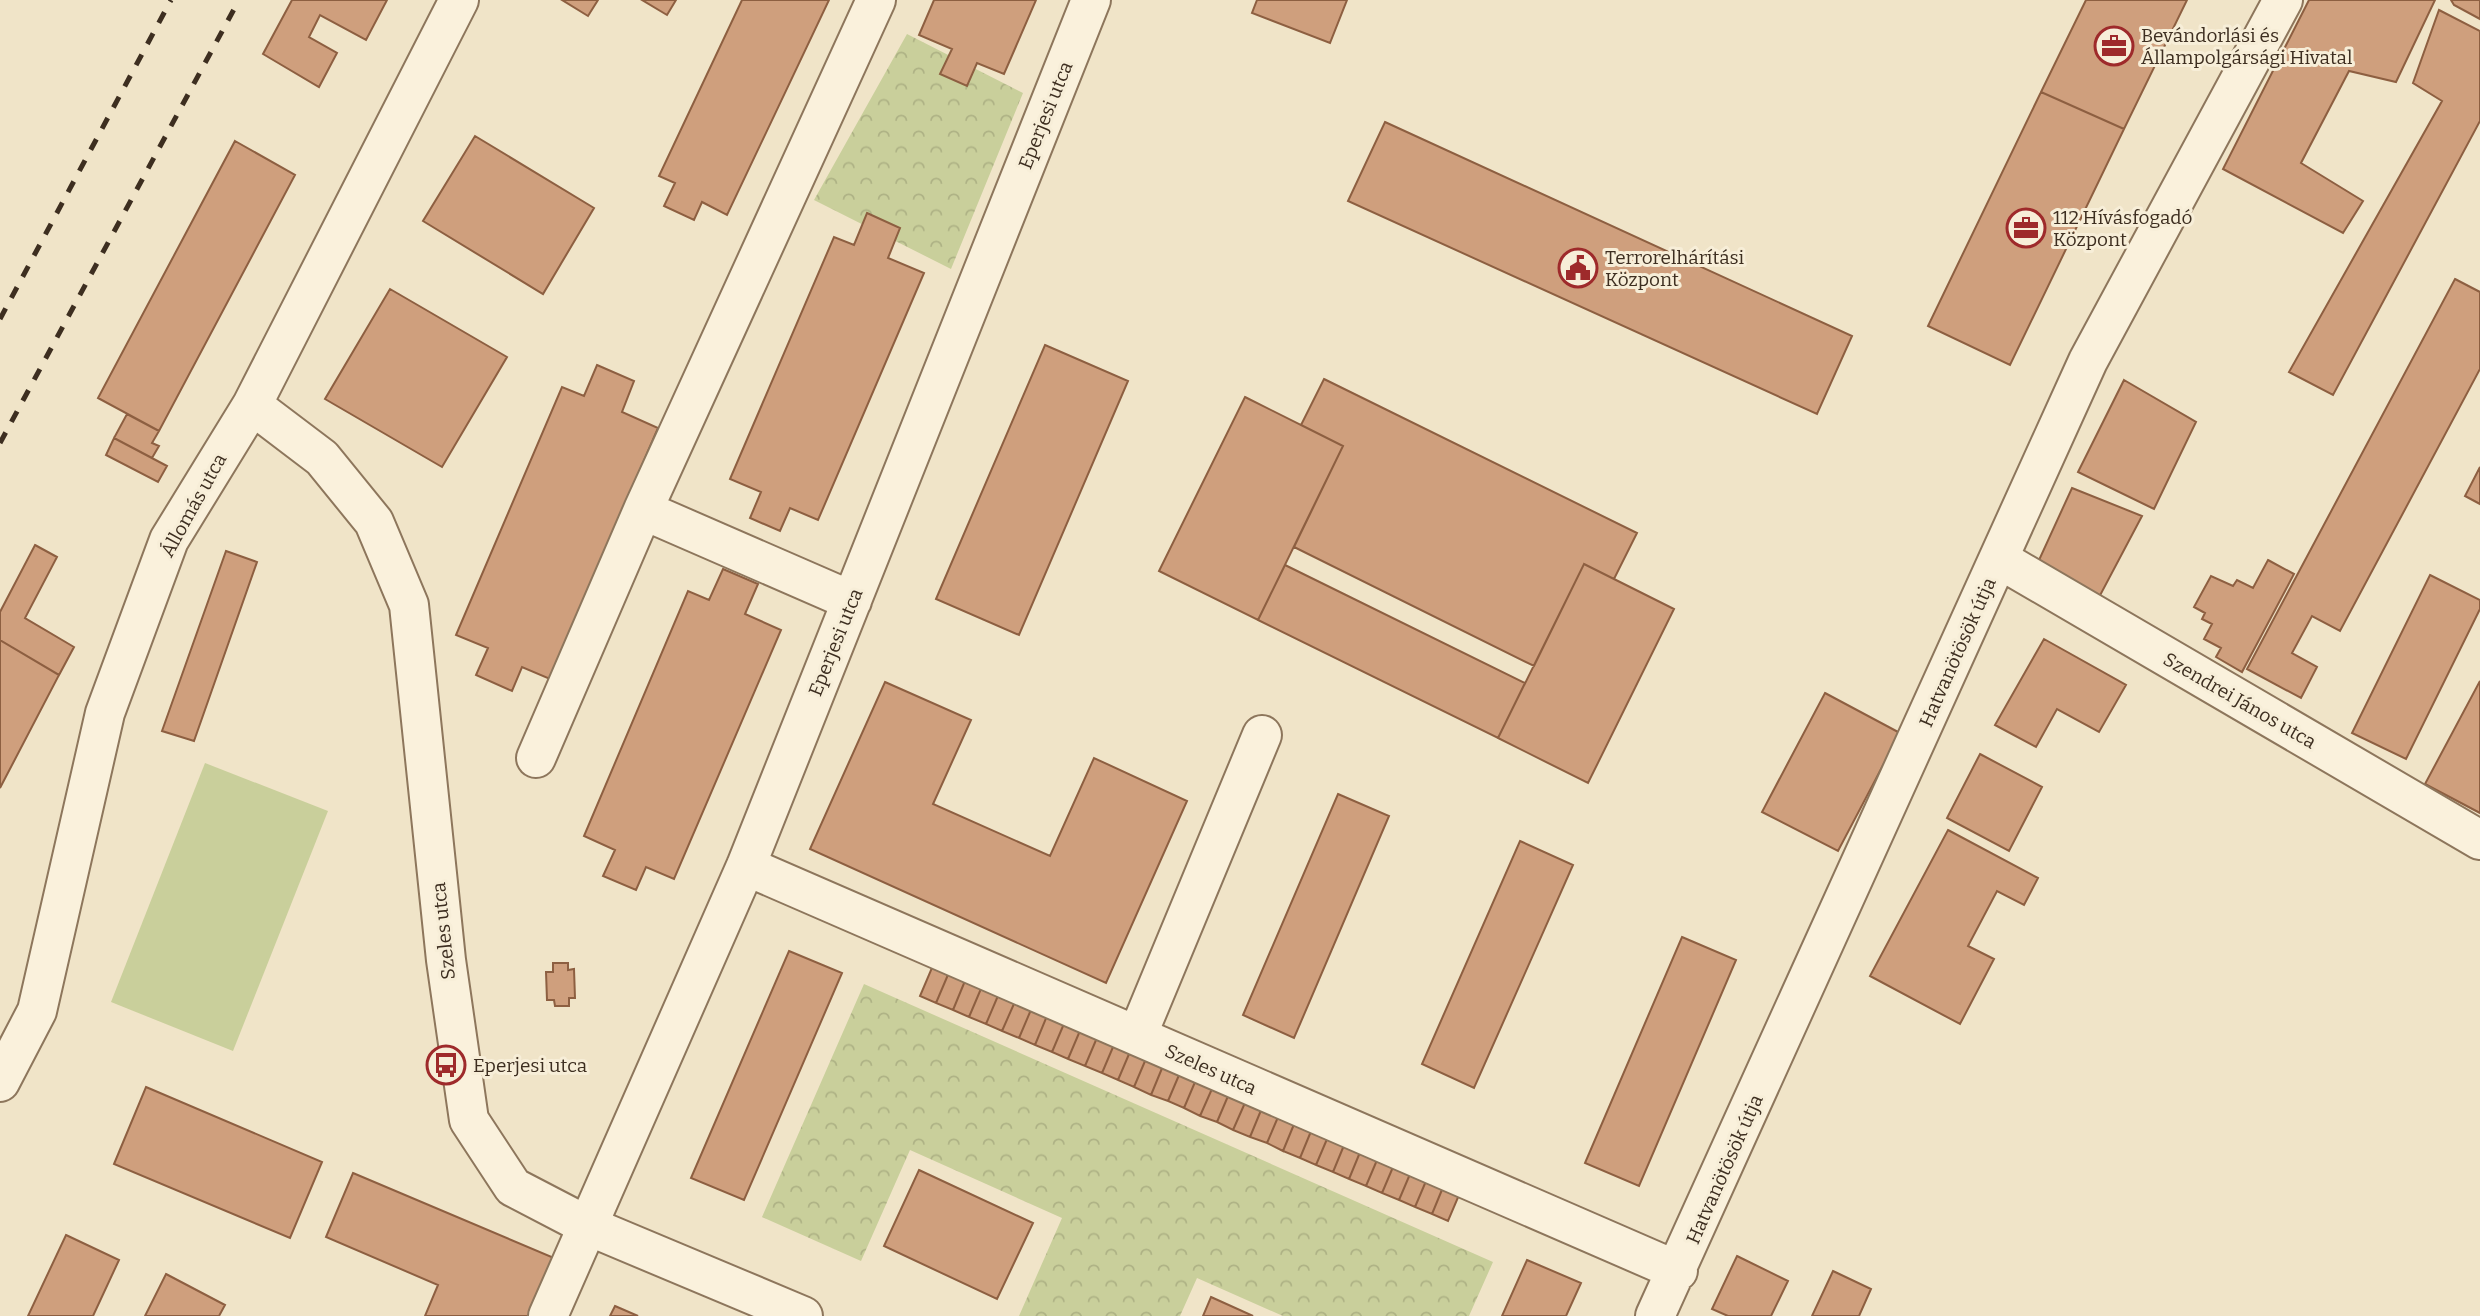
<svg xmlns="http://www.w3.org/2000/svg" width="2480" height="1316" font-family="Bitter,serif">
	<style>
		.forest { fill: url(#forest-crowns) }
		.pitch { fill: #c9cf9b }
		.building { fill: #cf9f7d; stroke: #8d5f41; stroke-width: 2 }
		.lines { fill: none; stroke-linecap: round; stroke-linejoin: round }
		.minor-casing { stroke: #8d765c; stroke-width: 42 }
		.minor { stroke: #faf1dc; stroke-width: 38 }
		.rail { stroke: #3d2e20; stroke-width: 5; stroke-dasharray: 12 12; stroke-linecap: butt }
		.labels { text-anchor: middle; stroke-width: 6; stroke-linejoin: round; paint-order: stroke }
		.poi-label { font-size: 19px; fill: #3d2e20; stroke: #f7eed8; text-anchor: start }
		.street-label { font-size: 19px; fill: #3d2e20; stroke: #f7eed8 }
	</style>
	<defs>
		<pattern id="forest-crowns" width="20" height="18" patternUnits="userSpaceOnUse" patternTransform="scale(1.75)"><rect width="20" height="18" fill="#c9cf9b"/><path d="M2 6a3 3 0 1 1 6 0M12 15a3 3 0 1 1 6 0" fill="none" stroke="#aeb285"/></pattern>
	</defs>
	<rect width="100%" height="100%" fill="#f0e4c8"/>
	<!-- forest -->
	<path class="forest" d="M907 34 1023 93 951 269 814 200Z
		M864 984 1493 1262 1469 1316H1283L1197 1278 1180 1316H1019L1062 1218 910 1150 861 1261 762 1217Z"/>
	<!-- pitch -->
	<path class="pitch" d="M205 763 328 811 233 1051 111 1002Z"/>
	<!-- building -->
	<path class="building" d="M292 0H387L366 40 320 15 309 37 337 53 319 87 263 54Z
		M562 0H598L588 16Z
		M642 0H676L667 15Z
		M742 0H829L727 215 702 202 694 220 664 206 675 183 659 176Z
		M934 0H1036L1004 74 977 63 967 86 940 74 952 49 919 35Z
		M1257 0H1347L1330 43 1252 13Z
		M2086 0H2187L2124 129 2041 92Z
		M2309 0H2435L2396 82 2349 71 2301 163 2363 201 2343 233 2223 169Z
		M2451 0H2480V19L2454 5Z
		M2439 10 2480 31V121L2333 395 2289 372 2442 101 2413 83Z
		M2041 92 2124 129 2010 365 1928 326Z
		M1385 122 1852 336 1817 414 1348 201Z
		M475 136 594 208 543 294 423 221Z
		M235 141 295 175 159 431 98 398Z
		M867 213 900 228 888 258 924 273 818 520 790 508 780 531 750 518 761 492 730 479 834 237 854 245Z
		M2455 279 2480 292V369L2340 631 2312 616 2292 653 2317 667 2301 698 2247 669Z
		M390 289 507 357 442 467 325 399Z
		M1045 345 1128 381 1019 635 936 599Z
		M597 365 634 381 622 412 658 428 550 679 522 667 512 691 476 675 488 648 456 635 562 387 584 396Z
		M1324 379 1637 533 1614 579 1584 564 1534 666 1294 547 1343 446 1301 425Z
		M2124 380 2196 422 2154 509 2078 472Z
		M1245 397 1343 446 1258 620 1159 571Z
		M127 414 159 431 152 443 159 446 152 458 114 438Z
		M114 438 167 466 158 482 106 455Z
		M2480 467V504L2465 496Z
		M2072 488 2142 516 2096 603 2034 571Z
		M35 545 57 557 25 618 74 647 59 675 0 640V612Z
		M226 551 257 562 194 741 162 731Z
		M2268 560 2294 574 2242 672 2216 657 2221 648 2204 639 2212 624 2202 619 2205 613 2194 607 2211 576 2233 586 2237 580 2253 588Z
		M1584 564 1674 609 1588 783 1498 738Z
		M1285 565 1525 683 1498 738 1258 620Z
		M723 569 758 584 745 614 781 630 674 879 646 867 636 890 603 876 615 850 584 836 688 591 709 600Z
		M2430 575 2480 600V609L2406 759 2352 733Z
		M2044 639 2126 685 2099 732 2057 709 2036 747 1995 725Z
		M0 640 59 675 0 788Z
		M2480 681V813L2425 784Z
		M885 682 971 720 933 804 1050 856 1094 758 1187 801 1106 983 810 849Z
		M1825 693 1900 733 1838 851 1762 812Z
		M1980 754 2042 787 2009 851 1947 818Z
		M1338 794 1389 816 1294 1038 1243 1015Z
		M1948 830 2038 878 2024 905 1997 891 1968 946 1994 959 1960 1024 1870 976Z
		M1520 841 1573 865 1474 1088 1422 1064Z
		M1682 937 1736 960 1639 1186 1585 1163Z
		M789 951 842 973 744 1200 691 1178Z
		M553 963H568V970L574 969 575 998H569V1006H555L554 1000H547L546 972H553Z
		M934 963 950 970 936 1003 920 996Z
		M950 970 967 976 953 1010 936 1003Z
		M967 976 983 984 969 1017 953 1010Z
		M983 984 1000 991 986 1024 969 1017Z
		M1000 991 1017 997 1002 1031 986 1024Z
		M1017 997 1033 1005 1019 1038 1002 1031Z
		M1033 1005 1049 1011 1035 1045 1019 1038Z
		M1049 1011 1066 1019 1052 1052 1035 1045Z
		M1066 1019 1082 1026 1068 1059 1052 1052Z
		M1082 1026 1099 1033 1085 1066 1068 1059Z
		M1099 1033 1116 1040 1102 1073 1085 1066Z
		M1116 1040 1132 1047 1118 1080 1102 1073Z
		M1132 1047 1148 1054 1134 1087 1118 1080Z
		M1148 1054 1165 1061 1151 1095 1134 1087Z
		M1165 1061 1182 1068 1168 1101 1151 1095Z
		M1182 1068 1198 1075 1184 1108 1168 1101Z
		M1198 1075 1215 1082 1200 1116 1184 1108Z
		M1215 1082 1231 1089 1217 1122 1200 1116Z
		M146 1087 322 1162 290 1238 114 1164Z
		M1231 1089 1248 1096 1233 1130 1217 1122Z
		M1248 1096 1264 1103 1250 1137 1233 1130Z
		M1264 1103 1281 1110 1267 1143 1250 1137Z
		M1281 1110 1297 1117 1283 1151 1267 1143Z
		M1297 1117 1314 1124 1300 1158 1283 1151Z
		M1314 1124 1330 1132 1316 1165 1300 1158Z
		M1330 1132 1347 1138 1333 1172 1316 1165Z
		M1347 1138 1363 1145 1349 1179 1333 1172Z
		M1363 1145 1380 1153 1366 1186 1349 1179Z
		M1380 1153 1396 1160 1382 1193 1366 1186Z
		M1396 1160 1413 1167 1399 1200 1382 1193Z
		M1413 1167 1429 1174 1415 1207 1399 1200Z
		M919 1170 1033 1223 997 1299 884 1246Z
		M353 1173 554 1258 529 1316H425L438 1285 326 1237Z
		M1429 1174 1446 1180 1432 1214 1415 1207Z
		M1446 1180 1462 1188 1448 1221 1432 1214Z
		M66 1235 119 1260 93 1316H28Z
		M1737 1256 1788 1281 1771 1316H1728L1712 1309Z
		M1527 1260 1581 1283 1566 1316H1502Z
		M1833 1271 1871 1289 1859 1316H1812Z
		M166 1274 225 1305 219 1316H145Z
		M1211 1297 1253 1316H1203Z
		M615 1306 638 1316H610Z"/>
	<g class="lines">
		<defs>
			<path id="minor" d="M252 405 322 458 374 522 409 605 446 960 469 1120 513 1187 586 1225 803 1316
				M1999 559 2480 840
				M852 601 643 510 876 0
				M536 758 643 510
				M746 866 1678 1271
				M1137 1036 1262 735
				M0 1082 37 1011 105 713 169 540 252 405 459 0
				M548 1316 746 866 1091 0
				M1655 1316 2088 361 2283 0"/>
		</defs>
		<!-- minor casing -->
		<use href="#minor" class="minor-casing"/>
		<!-- minor -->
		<use href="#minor" class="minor"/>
		<!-- rail -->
		<path class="rail" d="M0 319 171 0
			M0 443 239 0"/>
	</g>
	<!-- icons -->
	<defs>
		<symbol id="office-ring" viewBox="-11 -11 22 22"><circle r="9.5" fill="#f7eed8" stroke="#9e2a2b" stroke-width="1.5"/><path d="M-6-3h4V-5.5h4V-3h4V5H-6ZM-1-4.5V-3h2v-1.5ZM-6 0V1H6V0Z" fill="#9e2a2b"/></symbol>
		<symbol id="civic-ring" viewBox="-11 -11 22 22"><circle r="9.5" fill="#f7eed8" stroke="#9e2a2b" stroke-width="1.5"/><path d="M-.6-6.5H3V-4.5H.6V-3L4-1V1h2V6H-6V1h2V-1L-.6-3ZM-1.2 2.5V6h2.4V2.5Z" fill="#9e2a2b"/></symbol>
		<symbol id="bus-ring" viewBox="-11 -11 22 22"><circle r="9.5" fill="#f7eed8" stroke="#9e2a2b" stroke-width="1.5"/><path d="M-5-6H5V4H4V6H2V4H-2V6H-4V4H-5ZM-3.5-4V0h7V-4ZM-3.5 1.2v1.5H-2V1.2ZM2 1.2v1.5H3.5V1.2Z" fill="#9e2a2b"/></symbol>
	</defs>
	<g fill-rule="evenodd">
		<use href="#office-ring" x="2092" y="24" width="44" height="44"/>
		<use href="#office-ring" x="2004" y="206" width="44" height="44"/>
		<use href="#civic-ring" x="1556" y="246" width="44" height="44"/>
		<use href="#bus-ring" x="424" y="1043" width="44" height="44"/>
	</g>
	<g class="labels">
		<!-- poi labels -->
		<g class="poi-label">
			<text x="2141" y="42">Bevándorlási és<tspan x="2141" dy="22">Állampolgársági Hivatal</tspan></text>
			<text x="2053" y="224">112 Hívásfogadó<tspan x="2053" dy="22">Központ</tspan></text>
			<text x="1605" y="264">Terrorelhárítási<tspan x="1605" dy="22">Központ</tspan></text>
			<text x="473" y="1072">Eperjesi utca</text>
		</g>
		<!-- street labels -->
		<g class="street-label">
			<text transform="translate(1045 115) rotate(-68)" y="7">Eperjesi utca</text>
			<text transform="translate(193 505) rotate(-61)" y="7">Állomás utca</text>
			<text transform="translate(835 642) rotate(-68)" y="7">Eperjesi utca</text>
			<text transform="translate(1957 652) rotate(-66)" y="7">Hatvanötösök útja</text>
			<text transform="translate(2240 700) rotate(30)" y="7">Szendrei János utca</text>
			<text transform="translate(443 931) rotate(-96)" y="7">Szeles utca</text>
			<text transform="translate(1211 1069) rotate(24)" y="7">Szeles utca</text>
			<text transform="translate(1724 1169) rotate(-66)" y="7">Hatvanötösök útja</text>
		</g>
	</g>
</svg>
